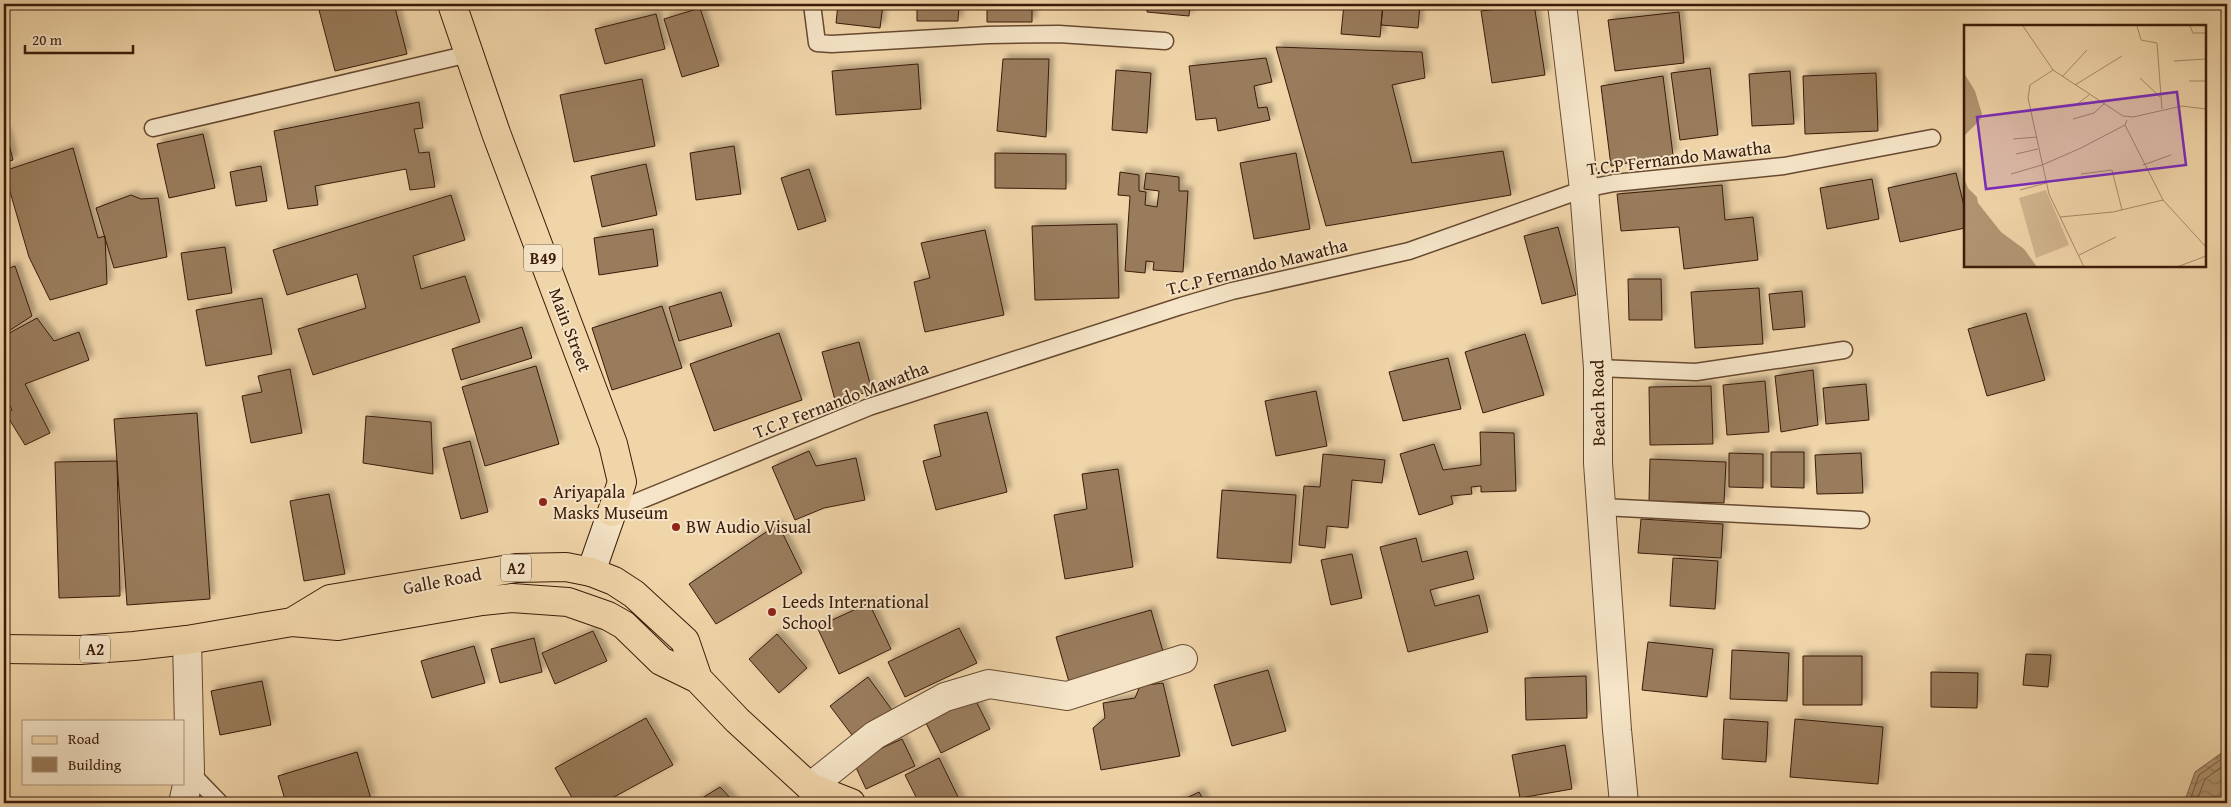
<svg xmlns="http://www.w3.org/2000/svg" width="2231" height="807" font-family="'Gentium Book Plus',serif">
	<style>
		.water { fill: url(#water-waves); stroke: #826549 }
		.lines { fill: none; stroke-linecap: round; stroke-linejoin: round }
		.shore { stroke: #76583e; stroke-width: 1 }
		.building { fill: #997c5c; stroke: #3a1b09; filter: url(#shadow) }
		.lane-casing { stroke: #684a31; stroke-width: 19 }
		.street-casing { stroke: #684a31; stroke-width: 30 }
		.secondary-casing { stroke: #3a1b09; stroke-width: 30 }
		.primary-casing { stroke: #3a1b09; stroke-width: 30 }
		.highway-casing { stroke: #3a1b09; stroke-width: 30 }
		.lane { stroke: #f5e4c7; stroke-width: 16 }
		.street { stroke: #f5e4c7; stroke-width: 28 }
		.secondary { stroke: #f5e4c7; stroke-width: 28 }
		.primary { stroke: #f0d5a9; stroke-width: 28 }
		.highway { stroke: #f0d5a9; stroke-width: 28 }
		.poi-dot { fill: #8f2418; stroke: #f5e4c7; stroke-width: 2 }
		.labels { text-anchor: middle; stroke-width: 4; stroke-linejoin: round; paint-order: stroke }
		.shield { fill: #f5e4c7; stroke: #725742; stroke-width: 1 }
		.shield-label { font-size: 16px; font-weight: bold; fill: #3a1b09 }
		.street-label { font-size: 18px; fill: #3a1b09; stroke: #f5e4c7 }
		.poi-label { font-size: 18px; fill: #3a1b09; stroke: #f5e4c7; text-anchor: start }
		.inset-road { fill: none; stroke: #a78b69; stroke-width: 1 }
		.view { fill: #7b2cbf; fill-opacity: 0.15; stroke: #7b2cbf; stroke-width: 2.5 }
		.inset-edge { fill: none; stroke: #3a1b09; stroke-width: 2.5 }
	</style>
	<defs>
		<pattern id="water-waves" width="16" height="10" patternUnits="userSpaceOnUse" patternTransform="scale(1.25)"><rect width="16" height="10" fill="#b29673"/><path d="M0 5q4-4 8 0t8 0" fill="none" stroke="#927a5d"/></pattern>
		<filter id="shadow"><feDropShadow dx="4.5" dy="-4.5" stdDeviation="2.5" flood-color="#0004"/></filter>
	</defs>
	<rect width="100%" height="100%" fill="#f0d5a9"/>
	<filter id="stains"><feTurbulence type="fractalNoise" baseFrequency=".004" numOctaves="4"/><feColorMatrix values="0 0 0 0 .2 0 0 0 0 .09 0 0 0 0 .02 0 0 0 .5 -.17"/></filter>
	<radialGradient id="worn" r=".72"><stop offset=".6" stop-color="#630" stop-opacity="0"/><stop offset="1" stop-color="#630" stop-opacity=".3"/></radialGradient>
	<!-- water -->
	<path class="water" d="M2227 749V803H2184L2195 772Z"/>
	<g class="lines">
		<!-- shore -->
		<path class="shore" d="M2189 803 2199 775 2227 755
			M2196 803 2205 779 2227 763"/>
	</g>
	<!-- building -->
	<path class="building" d="M343 4H394L407 54 335 71 319 10Z
		M546 4H570L548 10Z
		M838 4H883L880 28 836 23Z
		M917 4H959L958 21H917Z
		M987 4H1032V22H987Z
		M1148 4H1190L1189 16 1147 12Z
		M1304 4H1340V8L1304 7Z
		M1344 4H1383L1380 37 1341 34Z
		M1383 4H1420L1418 28 1381 25Z
		M1534 4 1545 75 1492 83 1481 11Z
		M700 8 719 66 682 77 664 19Z
		M1679 12 1684 63 1615 71 1608 20Z
		M656 14 665 49 605 64 595 29Z
		M1276 47 1422 52 1425 78 1392 85 1412 163 1503 151 1511 195 1326 226Z
		M1266 58 1272 82 1254 86 1258 108 1267 107 1270 120 1218 131 1216 118 1196 120 1189 66Z
		M1003 59H1049L1046 137 997 131Z
		M918 64 921 109 836 115 832 71Z
		M1710 68 1718 135 1680 140 1671 73Z
		M1116 70 1151 73 1147 133 1112 130Z
		M1790 71 1794 124 1752 126 1749 74Z
		M1876 73 1878 131 1805 134 1803 76Z
		M1663 76 1673 155 1611 166 1601 86Z
		M642 79 655 146 574 162 560 95Z
		M419 102 423 128 414 129 419 153 429 152 435 187 410 190 406 169 315 186 318 205 288 209 274 131Z
		M6 132 13 160 4 163V133Z
		M203 134 215 188 169 198 157 144Z
		M734 146 741 194 696 200 690 153Z
		M73 148 98 238 105 236 107 284 50 300 29 257 4 171Z
		M995 153 1066 154V189L995 188Z
		M1296 153 1310 229 1254 239 1240 163Z
		M646 164 657 215 602 227 591 176Z
		M261 166 267 201 236 206 230 172Z
		M809 169 826 221 798 230 781 178Z
		M1120 172 1139 175V191L1146 192 1145 205 1157 207 1159 191 1144 189 1146 173 1179 177V191H1188L1183 272 1153 270 1154 262 1146 261 1145 273 1125 271 1130 196 1118 195Z
		M1956 173 1965 210V228L1900 242 1888 188Z
		M1872 179 1879 219 1827 229 1820 188Z
		M1722 185 1725 220 1753 217 1758 260 1684 269 1679 227 1621 231 1617 194Z
		M131 195 141 199 158 198 167 257 114 268 96 208Z
		M451 195 465 240 413 256 421 289 465 276 480 322 313 375 298 329 366 308 357 274 287 295 273 250Z
		M1117 224 1119 298 1035 300 1032 226Z
		M1558 227 1576 295 1542 304 1524 236Z
		M653 229 658 266 599 275 594 238Z
		M985 230 1004 315 925 332 914 282 930 278 921 243Z
		M225 247 232 293 188 300 181 253Z
		M15 266 32 316 4 334V270Z
		M1628 279H1661L1662 320H1629Z
		M1759 288 1763 344 1695 348 1691 292Z
		M1802 291 1805 327 1773 330 1769 294Z
		M721 292 732 326 679 341 669 307Z
		M262 298 272 354 206 366 196 310Z
		M662 306 682 368 612 390 592 328Z
		M2026 313 2045 380 1987 396 1968 329Z
		M37 318 54 341 79 332 89 360 25 384 50 433 25 445 6 414 12 410 4 394V336Z
		M522 327 532 358 461 380 452 349Z
		M779 333 802 400 714 431 690 364Z
		M1525 334 1544 395 1483 413 1465 352Z
		M859 342 872 391 835 400 822 352Z
		M1448 358 1461 409 1403 421 1389 372Z
		M536 366 559 444 485 466 462 387Z
		M290 369 302 433 251 443 242 396 262 392 258 376Z
		M1813 370 1818 425 1781 432 1775 376Z
		M1765 381 1769 432 1727 435 1723 385Z
		M1866 384 1869 420 1826 424 1823 388Z
		M1711 386 1713 444 1650 445 1649 387Z
		M1316 391 1327 446 1276 456 1265 401Z
		M987 412 1007 492 936 510 923 461 941 456 934 425Z
		M197 413 210 599 127 605 114 419Z
		M366 416 431 422 433 474 363 463Z
		M1480 432 1514 433 1516 491 1481 492V486L1471 487 1472 494 1451 496 1453 504 1419 515 1400 454 1434 444 1443 470 1481 465Z
		M470 441 488 512 461 519 443 448Z
		M809 451 816 466 856 458 865 500 824 508 795 520 772 467Z
		M1771 452H1804V488L1771 487Z
		M1729 453 1763 454V488L1729 487Z
		M1861 453 1863 493 1817 494 1815 455Z
		M1323 454 1385 460 1382 483 1352 480 1348 528 1327 526 1325 548 1299 545 1304 486 1320 487Z
		M1650 459 1726 462 1724 503 1649 501Z
		M117 461 120 596 59 598 55 462Z
		M1118 469 1133 567 1065 579 1054 515 1087 509 1082 474Z
		M1222 490 1296 495 1291 563 1217 558Z
		M329 494 345 574 304 581 290 501Z
		M1641 519 1723 524 1721 558 1638 553Z
		M778 524 802 573 716 624 689 584Z
		M1416 538 1422 562 1467 551 1474 579 1430 590 1435 606 1479 595 1488 632 1408 652 1380 547Z
		M1352 554 1362 598 1331 605 1321 560Z
		M1673 558 1718 561 1715 609 1670 606Z
		M869 603 891 649 839 674 817 627Z
		M1151 610 1164 655 1069 682 1056 637Z
		M959 628 977 663 905 697 888 662Z
		M593 631 607 661 555 684 542 653Z
		M777 634 807 668 779 693 749 659Z
		M534 638 542 672 500 683 491 649Z
		M1648 642 1713 649 1707 697 1642 690Z
		M474 646 485 683 432 698 421 661Z
		M1732 650 1789 653 1787 701 1730 699Z
		M2026 654 2051 655 2048 687 2023 685Z
		M1803 656H1862V705H1803Z
		M1268 670 1286 731 1232 746 1214 685Z
		M1931 672 1978 673 1977 708 1931 707Z
		M1586 676 1587 718 1526 720 1525 678Z
		M868 677 892 710 855 739 830 706Z
		M262 681 271 725 220 735 211 691Z
		M1163 683 1180 756 1101 770 1093 728 1105 718 1103 703 1135 698 1140 686Z
		M973 695 990 729 941 753 924 719Z
		M646 718 673 765 603 803H575L555 768Z
		M1724 719 1768 722 1766 762 1722 759Z
		M1795 719 1883 727 1878 784 1790 777Z
		M902 739 915 766 866 789 853 761Z
		M1565 745 1572 789 1520 798 1512 755Z
		M357 752 371 799 357 803H286L278 776Z
		M939 758 961 803H919L905 775Z
		M720 787 735 803H694Z
		M1199 792 1205 803H1176Z"/>
	<g class="lines">
		<defs>
			<path id="lane" d="M812 4 817 43 832 44 988 35 1059 34 1165 41
				M153 128 469 54
				M1598 368 1696 372 1844 350
				M1602 507 1861 520
				M612 512 869 407 1181 306 1232 291 1409 251 1584 189 1614 183 1784 166 1932 138
				M190 772 220 803"/>
			<path id="street" d="M1562 4 1584 189 1598 368V463L1617 730 1624 803
				M810 787 875 735 945 697 989 684 1067 696 1183 659
				M183 803 190 772 187 640"/>
			<path id="secondary" d="M591 572 612 512"/>
			<path id="primary" d="M452 4 496 133 613 444 622 482 612 512"/>
			<path id="highway" d="M292 622 330 599 516 568 566 567 591 572 614 581 634 594 685 641 698 679
				M4 649 80 650 134 646 187 640 292 622 338 626 482 601 512 598 568 602 608 616 624 625 661 661 698 679 737 720 810 787 851 803"/>
		</defs>
		<!-- lane casing -->
		<use href="#lane" class="lane-casing"/>
		<!-- street casing -->
		<use href="#street" class="street-casing"/>
		<!-- secondary casing -->
		<use href="#secondary" class="secondary-casing"/>
		<!-- primary casing -->
		<use href="#primary" class="primary-casing"/>
		<!-- highway casing -->
		<use href="#highway" class="highway-casing"/>
		<!-- lane -->
		<use href="#lane" class="lane"/>
		<!-- street -->
		<use href="#street" class="street"/>
		<!-- secondary -->
		<use href="#secondary" class="secondary"/>
		<!-- primary -->
		<use href="#primary" class="primary"/>
		<!-- highway -->
		<use href="#highway" class="highway"/>
	</g>
	<!-- markers -->
	<g class="poi-dot">
		<circle cx="543" cy="502" r="5"/>
		<circle cx="676" cy="527" r="5"/>
		<circle cx="772" cy="612" r="5"/>
	</g>
	<g class="labels">
		<!-- shield labels -->
		<g class="shield">
			<rect x="524" y="244.5" width="38" height="27" rx="4"/>
			<rect x="501" y="554.5" width="30" height="27" rx="4"/>
			<rect x="80" y="635.5" width="30" height="27" rx="4"/>
		</g>
		<g class="shield-label">
			<text x="543" y="264">B49</text>
			<text x="516" y="574">A2</text>
			<text x="95" y="655">A2</text>
		</g>
		<!-- street labels -->
		<g class="street-label">
			<text transform="translate(1679 158) rotate(-7)" y="6">T.C.P Fernando Mawatha</text>
			<text transform="translate(1257 267) rotate(-14)" y="6">T.C.P Fernando Mawatha</text>
			<text transform="translate(570 330) rotate(69)" y="6">Main Street</text>
			<text transform="translate(841 400) rotate(-21)" y="6">T.C.P Fernando Mawatha</text>
			<text transform="translate(1598 403) rotate(-91)" y="6">Beach Road</text>
			<text transform="translate(442 581) rotate(-11)" y="6">Galle Road</text>
		</g>
		<!-- poi labels -->
		<g class="poi-label">
			<text x="553" y="498">Ariyapala<tspan x="553" dy="21">Masks Museum</tspan></text>
			<text x="686" y="533">BW Audio Visual</text>
			<text x="782" y="608">Leeds International<tspan x="782" dy="21">School</tspan></text>
		</g>
	</g>
	<!-- overview -->
	<g transform="translate(1964 25)">
		<rect width="242" height="242" fill="#f0d5a9"/>
		<path d="M82 165 105 220 72 233 55 173Z" fill="#d1b58e"/>
		<path d="M0 48 11 66 18 89 16 95 0 111ZM0 153 4 163 13 172 14 178 37 207 60 224 73 242H0Z" fill="#b29673"/>
		<path class="inset-road" d="M59 1 89 45 159 91 169 92 218 81 242 84M173 1 177 15 193 18 198 84M226 1 229 8H242M210 36 242 34M89 45 66 60 64 73 85 169 120 242M98 52 123 25M176 53 196 72M225 56H242M111 60 158 31M112 80 125 70M109 94 130 88 141 78M161 100 199 175 242 222M49 114 73 112M52 129 74 124M179 140 207 130M47 149 78 140 117 123 161 100 163 95M117 149 148 145 158 185M56 165 82 158M96 192 149 187 199 175M115 230 152 212M213 242 242 231"/>
		<path class="view" d="M213 67 222 140 22 164 13 92Z"/>
		<rect width="242" height="242" class="inset-edge"/>
	</g>
	<!-- margin -->
	<rect width="2231" height="807" fill="none" stroke="#f0d5a9" stroke-width="20"/>
	<rect x="5" y="5" width="2221" height="797" fill="none" stroke="#3a1b09" stroke-width="2.5"/>
	<rect x="10" y="10" width="2211" height="787" fill="none" stroke="#3a1b09"/>
	<!-- legend -->
	<rect x="22" y="720" width="162" height="65" fill="#f5e4c7" stroke="#aa947b"/>
	<rect x="32" y="736" width="25" height="8" fill="#f0d5a9" stroke="#aa947b"/>
	<text x="68" y="744" font-size="15" fill="#3a1b09">Road</text>
	<rect x="32" y="757" width="25" height="15" fill="#997c5c" stroke="#aa947b"/>
	<text x="68" y="770" font-size="15" fill="#3a1b09">Building</text>
	<!-- scale -->
	<path d="M25 45v8h108v-8" fill="none" stroke="#3a1b09" stroke-width="2.5"/>
	<text x="32" y="45" font-size="15" fill="#3a1b09" stroke="#f5e4c7" stroke-width="4" paint-order="stroke">20 m</text>
	<rect width="100%" height="100%" filter="url(#stains)"/>
	<rect width="100%" height="100%" fill="url(#worn)"/>
</svg>
